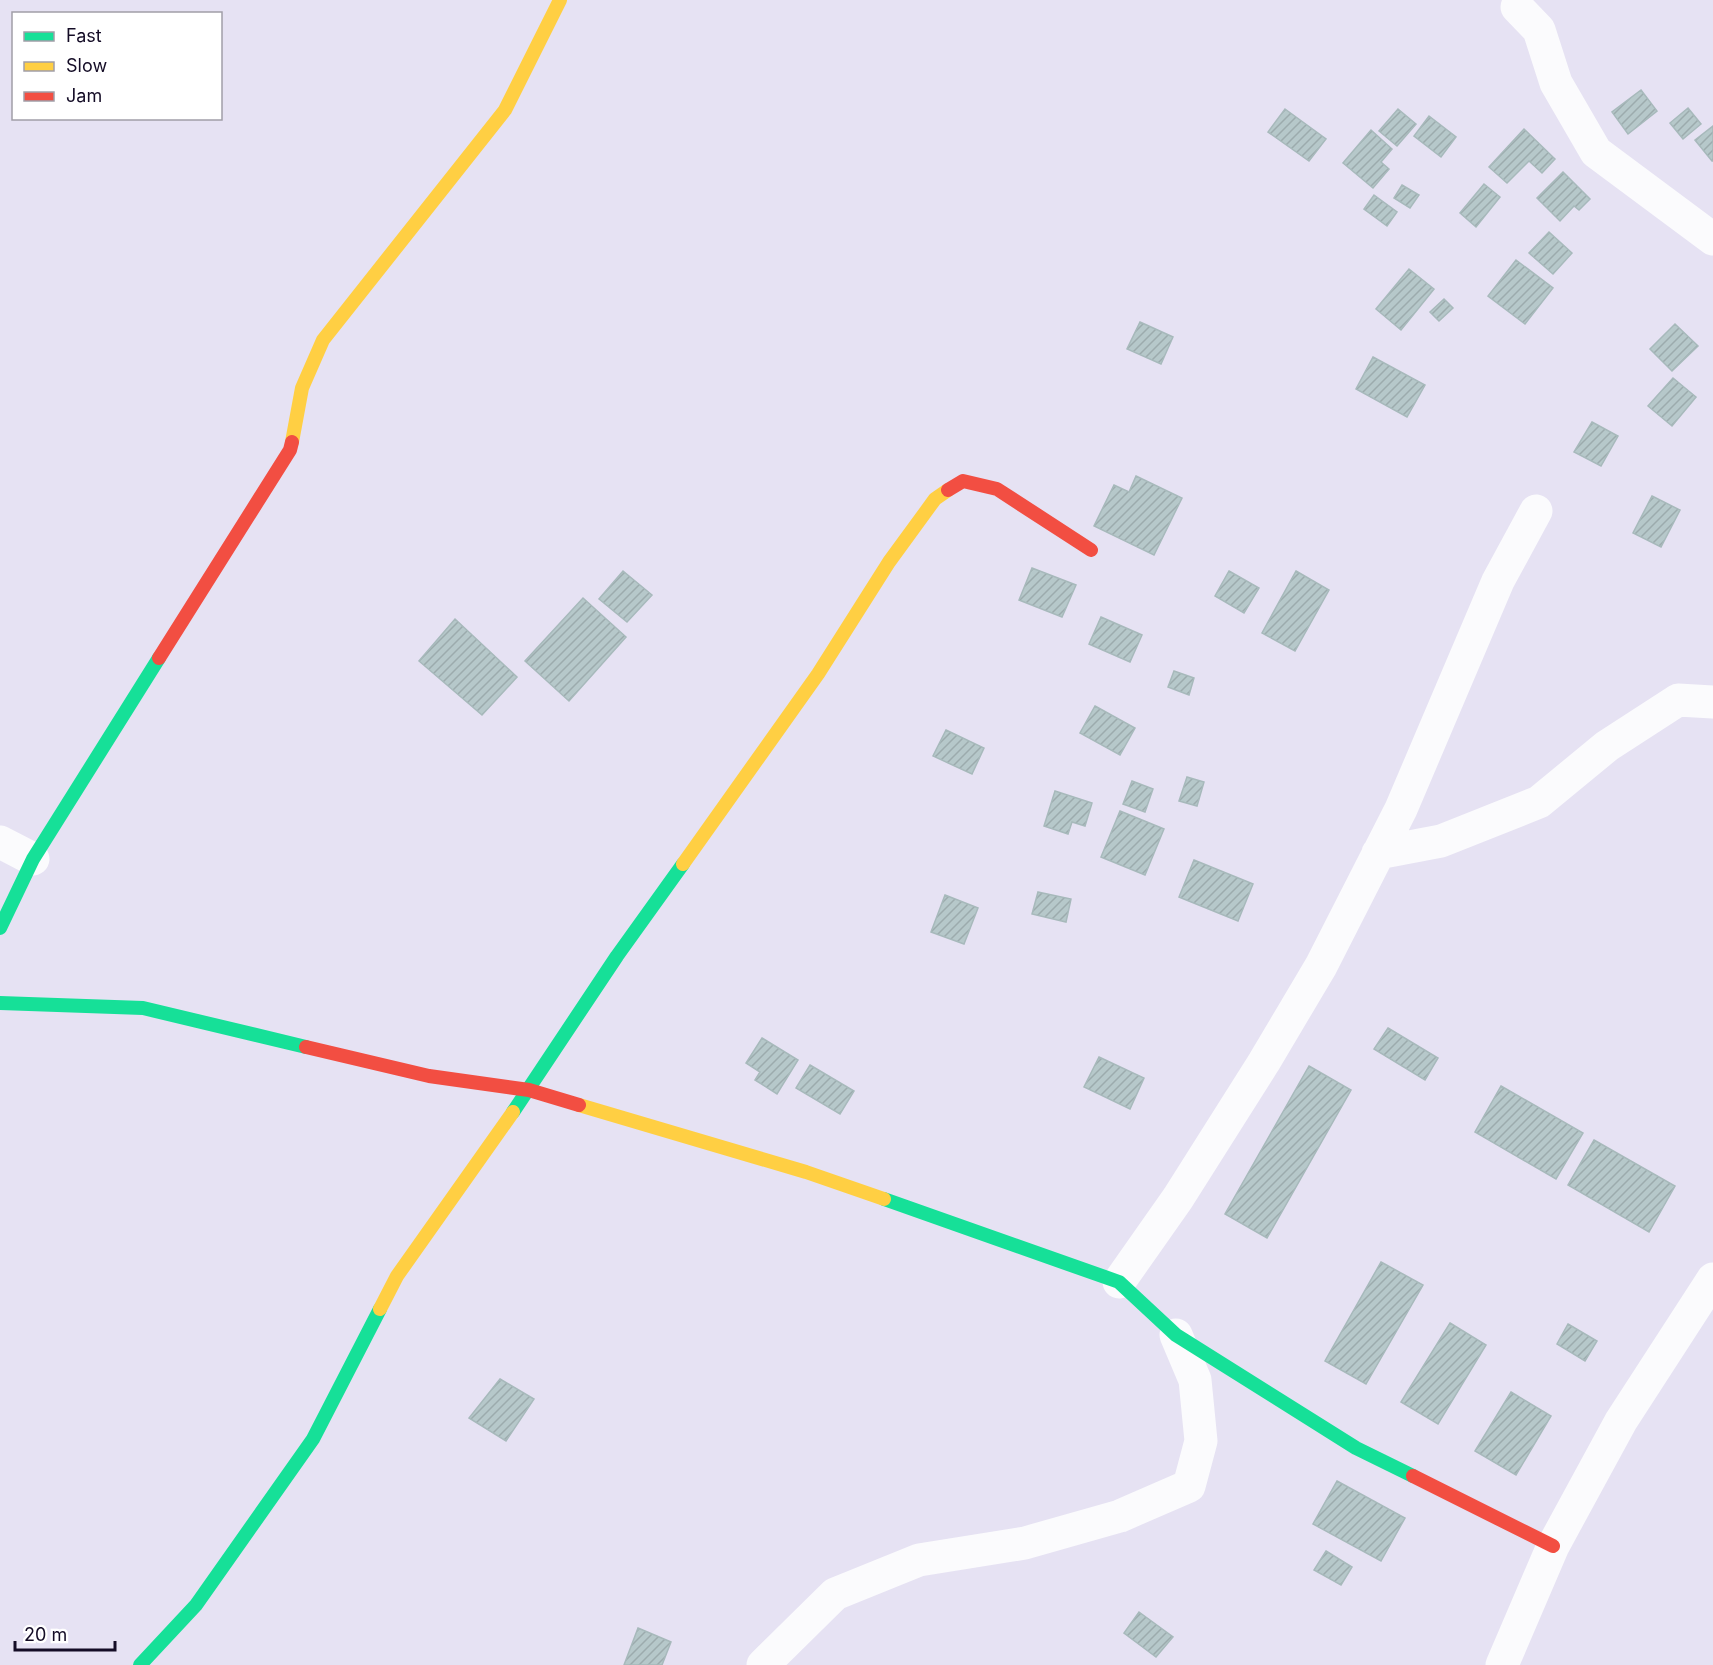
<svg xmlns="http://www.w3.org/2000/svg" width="1713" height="1665" font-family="Inter,sans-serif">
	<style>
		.building { fill: url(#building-hatch); stroke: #a7b9bb; stroke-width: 1.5 }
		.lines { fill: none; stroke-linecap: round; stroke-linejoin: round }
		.street { stroke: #fbfbfd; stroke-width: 33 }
		.fast { stroke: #16e098; stroke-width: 14 }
		.slow { stroke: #ffcf43; stroke-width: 14 }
		.jam { stroke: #f24e42; stroke-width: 14 }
	</style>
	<defs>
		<pattern id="building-hatch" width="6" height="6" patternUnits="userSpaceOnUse" patternTransform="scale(1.5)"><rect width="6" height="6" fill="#b6c8ca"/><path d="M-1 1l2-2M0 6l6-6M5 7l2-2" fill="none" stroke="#9cabad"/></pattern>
	</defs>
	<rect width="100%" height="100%" fill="#e6e2f3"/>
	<!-- building -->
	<path class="building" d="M1641 90 1657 111 1628 134 1612 112Z
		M1688 108 1701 124 1683 139 1670 123Z
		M1285 109 1326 139 1309 161 1268 132Z
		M1398 109 1416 124 1397 146 1379 131Z
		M1429 116 1456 137 1441 157 1414 136Z
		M1713 126V161H1712L1695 140Z
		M1524 129 1555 159 1542 173 1529 161 1507 183 1489 167Z
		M1371 130 1392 149 1381 162 1389 169 1373 188 1343 163Z
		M1563 172 1590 199 1579 210 1574 206 1560 221 1537 198Z
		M1484 184 1500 197 1476 227 1460 213Z
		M1402 185 1419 195 1410 208 1394 198Z
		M1374 195 1397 212 1387 226 1364 209Z
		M1549 232 1572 253 1553 274 1529 253Z
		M1516 260 1553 288 1525 324 1488 296Z
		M1409 269 1434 289 1401 330 1376 309Z
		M1444 299 1453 308 1439 321 1430 312Z
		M1140 322 1173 337 1161 364 1127 349Z
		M1675 324 1698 346 1672 371 1650 349Z
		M1373 357 1425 385 1407 417 1356 389Z
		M1673 378 1696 397 1672 426 1648 406Z
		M1592 422 1618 436 1601 466 1574 452Z
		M1136 476 1182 498 1154 555 1094 526 1114 485 1129 492Z
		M1652 496 1680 510 1661 547 1633 533Z
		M1032 568 1076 585 1062 617 1019 600Z
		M623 571 652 595 627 622 599 599Z
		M1229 571 1259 588 1244 613 1215 596Z
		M1296 571 1329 590 1295 651 1262 633Z
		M583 598 626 637 569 701 525 661Z
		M1101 617 1142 635 1130 662 1089 644Z
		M455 619 517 677 482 715 419 661Z
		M1174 671 1194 678 1189 695 1168 687Z
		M1095 706 1135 728 1120 755 1080 733Z
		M946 730 984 748 972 774 933 756Z
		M1187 777 1204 782 1197 806 1179 801Z
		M1132 781 1153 789 1145 812 1123 804Z
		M1055 791 1092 803 1085 826 1072 822 1068 834 1044 826Z
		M1120 811 1164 829 1145 875 1101 857Z
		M1194 860 1253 884 1238 921 1179 897Z
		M1038 892 1071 899 1066 922 1032 914Z
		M945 895 978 908 964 944 931 932Z
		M1388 1028 1438 1058 1425 1080 1374 1049Z
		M762 1038 798 1060 777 1094 755 1080 760 1072 746 1063Z
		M1099 1057 1144 1078 1130 1109 1084 1087Z
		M810 1065 854 1091 840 1114 796 1088Z
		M1309 1066 1351 1090 1267 1238 1225 1214Z
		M1501 1086 1583 1133 1556 1179 1475 1132Z
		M1594 1140 1675 1186 1649 1232 1568 1185Z
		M1381 1262 1423 1285 1366 1384 1325 1361Z
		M1450 1323 1486 1345 1438 1424 1401 1402Z
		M1568 1324 1597 1341 1585 1361 1557 1344Z
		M500 1379 534 1399 506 1441 469 1418Z
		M1511 1392 1551 1416 1516 1475 1475 1451Z
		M1337 1481 1405 1518 1381 1561 1313 1524Z
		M1326 1551 1352 1567 1341 1585 1314 1570Z
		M1139 1612 1173 1637 1156 1657 1124 1633Z
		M638 1628 671 1642 662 1665H624Z"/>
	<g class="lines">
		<!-- street -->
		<path class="street" d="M1517 7 1539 30 1556 83 1596 152 1713 239
			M0 842 33 859
			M1378 853 1441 841 1539 802 1607 746 1678 700 1713 702
			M1119 1282 1178 1198 1264 1062 1321 966 1401 809 1498 581 1536 511
			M763 1665 835 1594 919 1560 1025 1543 1120 1516 1189 1486 1201 1441 1195 1380 1176 1335
			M1502 1665 1553 1546 1621 1421 1713 1279"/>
		<!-- fast -->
		<path class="fast" d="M0 928 33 859 159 658
			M0 1003 143 1008 306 1047
			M513 1112 617 956 683 864
			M884 1199 1119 1282 1176 1335 1356 1448 1413 1476
			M140 1665 196 1605 313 1439 380 1309"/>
		<!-- slow -->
		<path class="slow" d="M292 442 302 388 323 340 505 110 560 0
			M683 864 818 674 889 562 935 499 948 490
			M579 1105 806 1172 884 1199
			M380 1309 397 1276 513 1112"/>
		<!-- jam -->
		<path class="jam" d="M948 490 963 481 997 489 1091 550
			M159 658 290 450 292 442
			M306 1047 429 1076 529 1090 579 1105
			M1413 1476 1553 1546"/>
	</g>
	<!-- legend -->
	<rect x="12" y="12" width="210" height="108" fill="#ffffff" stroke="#a19ea8" stroke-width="1.5"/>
	<rect x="24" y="32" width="30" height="9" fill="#16e098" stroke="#a19ea8" stroke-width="1.5"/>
	<text x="66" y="42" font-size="18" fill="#140c26">Fast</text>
	<rect x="24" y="62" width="30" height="9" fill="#ffcf43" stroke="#a19ea8" stroke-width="1.5"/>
	<text x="66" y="72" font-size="18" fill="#140c26">Slow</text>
	<rect x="24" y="92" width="30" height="9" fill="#f24e42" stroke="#a19ea8" stroke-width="1.5"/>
	<text x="66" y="102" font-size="18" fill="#140c26">Jam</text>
	<!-- scale -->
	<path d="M15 1641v9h100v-9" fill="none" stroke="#140c26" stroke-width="3"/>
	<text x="24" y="1641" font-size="18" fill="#140c26" stroke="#ffffff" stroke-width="4.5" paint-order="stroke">20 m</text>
</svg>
